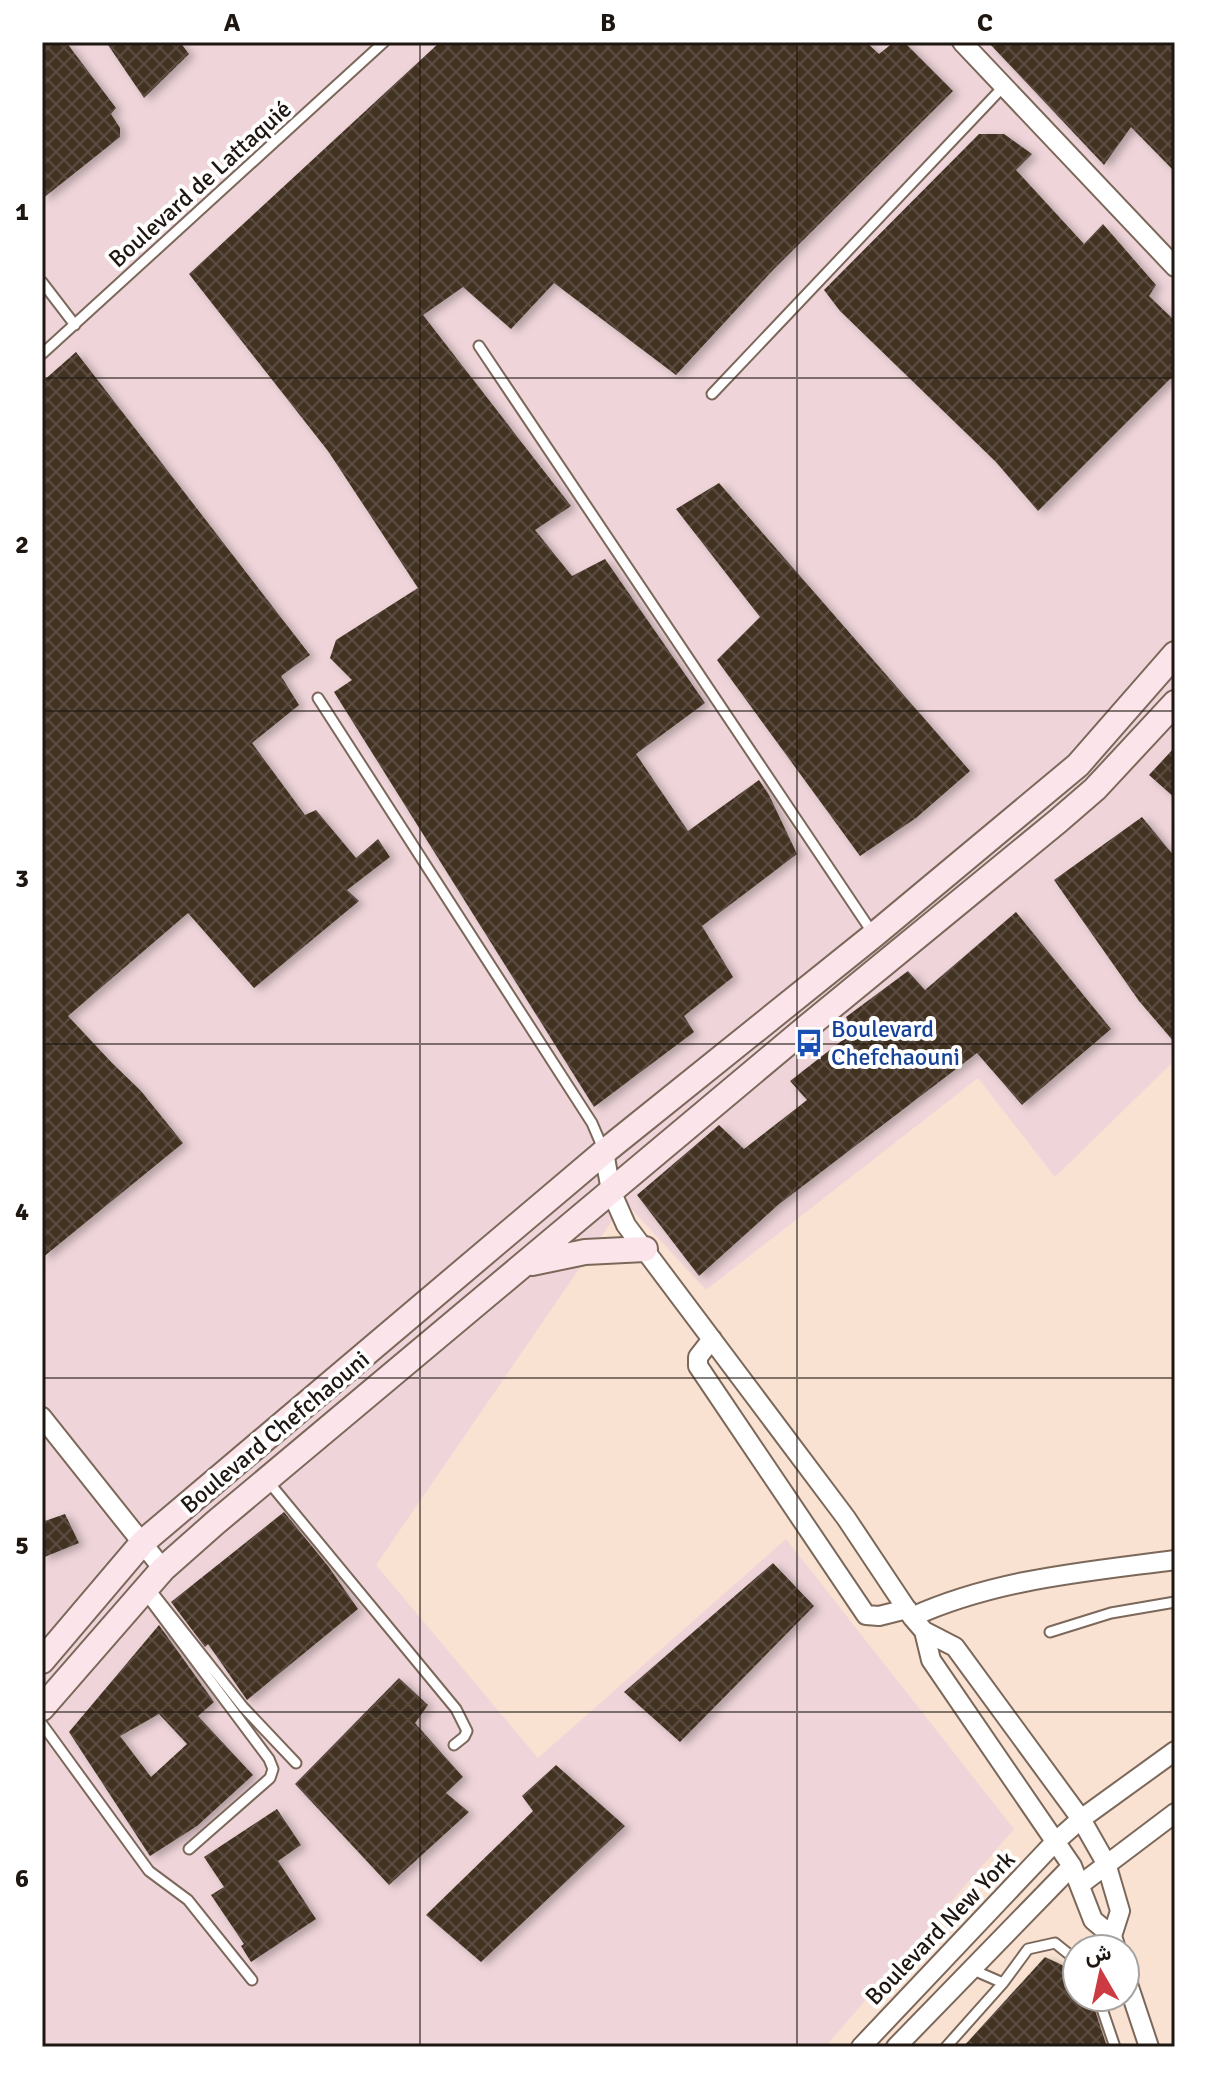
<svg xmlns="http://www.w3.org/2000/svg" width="1217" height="2089" font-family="Signika,Vazirmatn,sans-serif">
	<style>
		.industrial { fill: #efd5d9 }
		.building { fill: url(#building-cross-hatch); fill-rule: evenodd; filter: url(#shadow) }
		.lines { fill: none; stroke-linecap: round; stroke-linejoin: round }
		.lane-casing { stroke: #7c685a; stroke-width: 13 }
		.street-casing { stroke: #7c685a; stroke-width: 22 }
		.secondary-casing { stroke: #7c685a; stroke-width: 28 }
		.lane { stroke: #fff; stroke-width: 9 }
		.street { stroke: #fff; stroke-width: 18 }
		.secondary { stroke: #fce5ea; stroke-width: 24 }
		.grid { fill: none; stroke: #1e1610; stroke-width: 2; stroke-opacity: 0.55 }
		.labels { text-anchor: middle; stroke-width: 8; stroke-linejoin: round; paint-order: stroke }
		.street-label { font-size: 24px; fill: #1e1610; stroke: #fff }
		.transit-label { font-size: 24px; fill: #164399; stroke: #fff; text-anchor: start }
		.neatline { fill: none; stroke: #1e1610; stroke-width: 3 }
		.grid-label { font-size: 26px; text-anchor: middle; font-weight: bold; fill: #1e1610 }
	</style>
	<defs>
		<pattern id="building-cross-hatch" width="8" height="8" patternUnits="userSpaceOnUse" patternTransform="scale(2)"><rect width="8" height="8" fill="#433124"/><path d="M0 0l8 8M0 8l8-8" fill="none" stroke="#5b4c41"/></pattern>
		<filter id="shadow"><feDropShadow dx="5.5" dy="3" stdDeviation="4" flood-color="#0004"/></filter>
	</defs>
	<rect width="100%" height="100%" fill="#f9e2d1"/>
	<!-- industrial -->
	<path class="industrial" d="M42 42H1175V1060L1055 1177 978 1078 706 1290 625 1202 376 1565 538 1758 786 1539 1014 1829 825 2047H42Z"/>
	<!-- building -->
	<path class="building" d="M42 42H66L116 108 111 114 120 128V137L42 199Z
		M106 42H180L189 54 144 98Z
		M440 42H866L879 54 894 42H904L953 91 773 270 676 375 554 283 511 329 463 287 423 315 571 506 535 530 572 576 605 559 705 703 636 754 688 831 759 780 769 795 797 854 702 926 733 977 684 1016 694 1032 594 1107 334 692 352 680 330 658 336 640 418 588 328 451 189 274Z
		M988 42H1175V172L1131 127 1104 165Z
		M979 134H1004L1032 154 1016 170 1084 244 1103 224 1156 285 1149 296 1175 321V374L1038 511 996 462 840 311 824 290Z
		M76 352 310 655 281 676 299 705 252 743 305 815 316 810 356 858 378 839 390 857 347 890 359 901 254 988 188 913 68 1016 112 1063 141 1091 183 1143 42 1258V382Z
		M719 483 970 771 916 818 860 856 717 660 760 617 676 509Z
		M1175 747V798L1149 775Z
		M1142 817 1175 857V1043L1139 1001 1054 880Z
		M1016 912 1111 1029 1022 1105 977 1053 778 1205 699 1276 637 1195 719 1125 744 1149 807 1100 790 1081 853 1032 846 1017 908 971 925 990Z
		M284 1512 328 1566 358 1609 247 1700 208 1644 205 1647 171 1602Z
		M65 1514 79 1543 42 1558V1522Z
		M773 1563 814 1606 680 1742 624 1692Z
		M159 1625 214 1702 198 1716 253 1775 197 1826 150 1856 69 1732ZM159 1714 187 1744 151 1777 120 1736Z
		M399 1678 428 1705 415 1723 463 1777 446 1793 469 1812 389 1885 295 1784Z
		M556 1765 625 1826 481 1962 426 1915 533 1811 522 1796Z
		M277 1809 301 1845 278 1861 316 1919 251 1962 241 1946 244 1944 211 1895 224 1887 204 1857Z
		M1045 1957 1062 1965 1077 1982V1997L1091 1998 1107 2047H963Z"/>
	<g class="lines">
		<defs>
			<path id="lane" d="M42 282 75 325
				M479 346 872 932
				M42 354 384 42
				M712 394 1004 86
				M318 698 592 1123 604 1151
				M267 1480 456 1709 467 1731 464 1737 454 1745
				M149 1588 243 1707 296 1763
				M144 1592 269 1759 273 1769 270 1778 189 1849
				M1050 1632 1111 1613 1175 1602
				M42 1724 149 1871 188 1900 252 1980
				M971 1969 1003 1983 1028 1949 1055 1943 1070 1955 1077 1966
				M1098 1997 1115 2047
				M946 2047 1003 1983"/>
			<path id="street" d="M962 42 1175 267
				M604 1152 611 1191 626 1225 846 1518 912 1617 924 1631 955 1647 1081 1819 1106 1863 1120 1911 1112 1936
				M712 1339 698 1357V1366L866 1615 879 1616 907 1609
				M42 1417 163 1569
				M912 1617C996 1579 1085 1572 1175 1560
				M924 1631 931 1660 1072 1866 1093 1920 1112 1936 1116 1949
				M1081 1884 1175 1813
				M1125 1975 1149 2047
				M861 2047 1054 1843 1081 1819 1175 1751
				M896 2047 1072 1866"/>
			<path id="secondary" d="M532 1263 585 1252 645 1249
				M42 1661 143 1542 604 1152 874 935 1078 765 1175 654
				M42 1708 163 1569 215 1523 807 1027 1058 821 1095 789 1175 703"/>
		</defs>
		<!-- lane casing -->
		<use href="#lane" class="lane-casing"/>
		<!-- street casing -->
		<use href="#street" class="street-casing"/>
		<!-- secondary casing -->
		<use href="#secondary" class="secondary-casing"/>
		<!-- lane -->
		<use href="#lane" class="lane"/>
		<!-- street -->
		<use href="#street" class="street"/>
		<!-- secondary -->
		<use href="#secondary" class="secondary"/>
	</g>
	<!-- grid -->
	<path class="grid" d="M420 42V2047M797 42V2047M42 378H1175M42 711H1175M42 1044H1175M42 1378H1175M42 1712H1175"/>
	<!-- icons -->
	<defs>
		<symbol id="bus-bare" viewBox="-9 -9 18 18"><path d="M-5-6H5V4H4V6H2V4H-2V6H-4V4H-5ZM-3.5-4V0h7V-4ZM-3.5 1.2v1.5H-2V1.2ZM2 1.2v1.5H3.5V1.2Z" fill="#1a4fb4" stroke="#fff" stroke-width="2.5" paint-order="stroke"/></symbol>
	</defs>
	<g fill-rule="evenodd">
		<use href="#bus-bare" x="789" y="1023" width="40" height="40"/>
	</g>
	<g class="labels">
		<!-- street labels -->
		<g class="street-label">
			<text transform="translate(200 184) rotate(-42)" y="8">Boulevard de Lattaquié</text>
			<text transform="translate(275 1432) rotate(-40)" y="8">Boulevard Chefchaouni</text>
			<text transform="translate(940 1928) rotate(-46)" y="8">Boulevard New York</text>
		</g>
		<!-- transit labels -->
		<g class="transit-label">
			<text x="831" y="1037">Boulevard<tspan x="831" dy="28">Chefchaouni</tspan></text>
		</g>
	</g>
	<!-- border -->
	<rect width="1217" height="2089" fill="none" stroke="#ffffff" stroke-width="88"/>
	<!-- north arrow -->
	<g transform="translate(1101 1973) rotate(351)"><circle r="38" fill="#ffffff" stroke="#a5a29f" stroke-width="2"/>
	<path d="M0-6L14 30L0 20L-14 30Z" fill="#cb3b41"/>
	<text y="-12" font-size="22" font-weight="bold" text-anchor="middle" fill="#1e1610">ش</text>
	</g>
	<rect x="44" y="44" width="1129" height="2001" class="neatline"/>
	<g class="grid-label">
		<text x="232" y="31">A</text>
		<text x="608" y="31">B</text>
		<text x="985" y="31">C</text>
		<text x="22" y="220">1</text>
		<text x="22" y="553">2</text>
		<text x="22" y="887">3</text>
		<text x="22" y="1220">4</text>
		<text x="22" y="1554">5</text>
		<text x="22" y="1887">6</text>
	</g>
</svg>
